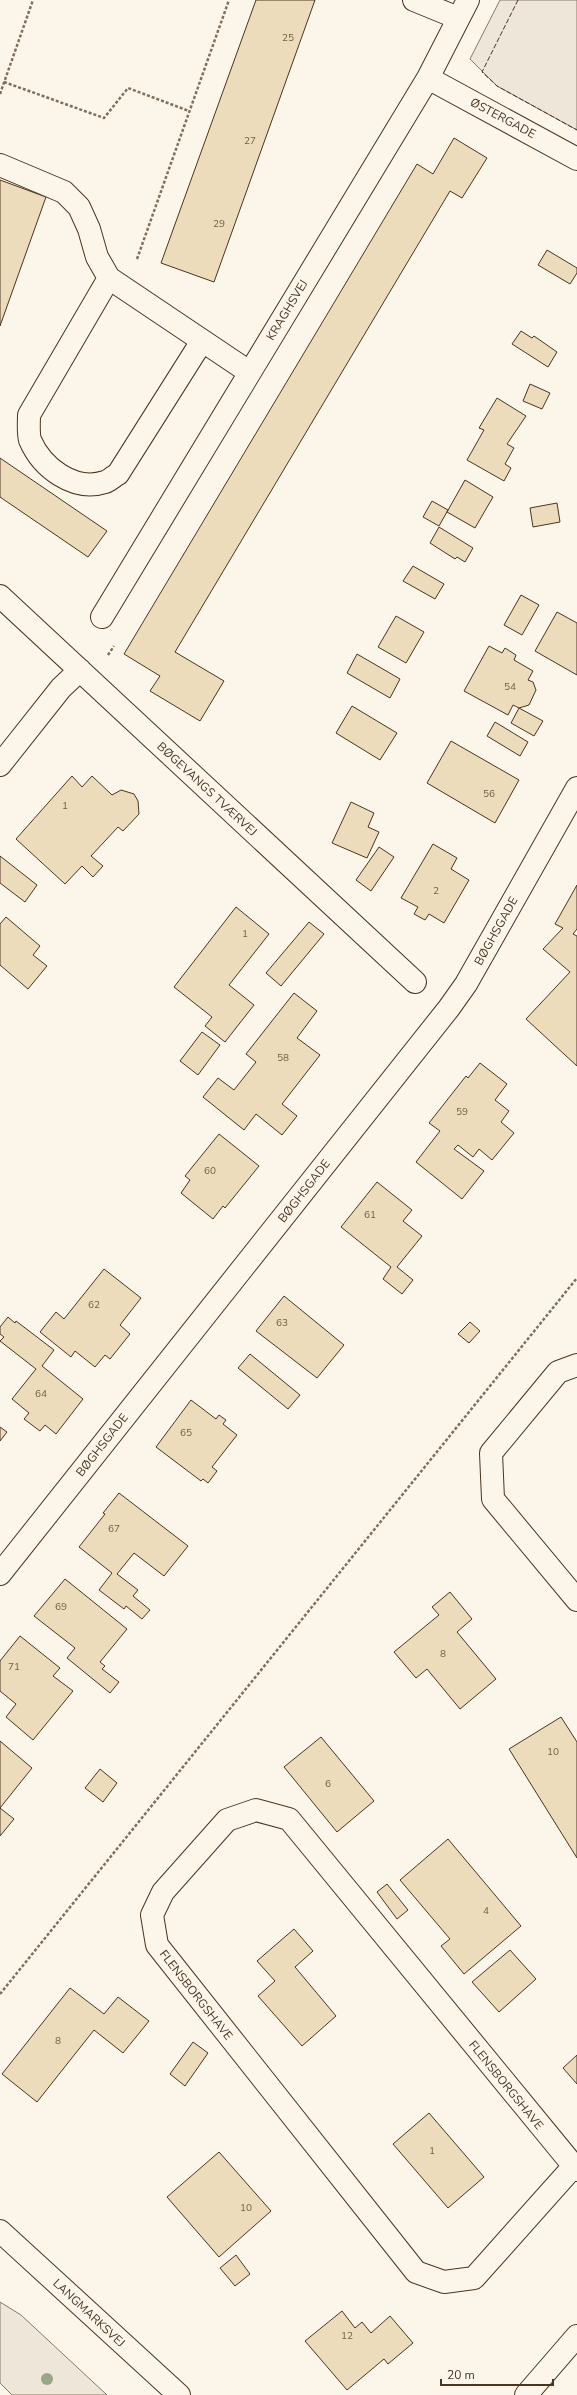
<svg xmlns="http://www.w3.org/2000/svg" width="577" height="2395" font-family="'Nunito Sans',sans-serif">
	<style>
		.green { fill: #ede6d9; stroke: #887966 }
		.building { fill: #ecdcbc; stroke: #4a3520 }
		.lines { fill: none; stroke-linecap: round; stroke-linejoin: round }
		.minor-casing { stroke: #4a3520; stroke-width: 24 }
		.major-casing { stroke: #4a3520; stroke-width: 24 }
		.path { stroke: #7f6f5c; stroke-width: 2.5; stroke-dasharray: 3 2; stroke-linecap: butt }
		.minor { stroke: #fbf6e9; stroke-width: 22 }
		.major { stroke: #fbf6e9; stroke-width: 22 }
		.fence { stroke: #4a3520; stroke-width: 1; stroke-dasharray: 5 2; stroke-linecap: butt }
		.tree { fill: #96a887 }
		.labels { text-anchor: middle; stroke-width: 3; stroke-linejoin: round; paint-order: stroke }
		.number-label { font-size: 10px; fill: #725f47 }
		.street-label { font-size: 12px; fill: #4a3520; stroke: #fbf6e9 }
	</style>
	<rect width="100%" height="100%" fill="#fbf6e9"/>
	<!-- green -->
	<path class="green" d="M500 0H577V130L497 86 470 59Z
		M0 2302 21 2315 107 2395H12L0 2383Z"/>
	<!-- building -->
	<path class="building" d="M256 0H315L214 282 161 263Z
		M454 138 487 158 462 198 450 191 175 652 224 681 200 721 150 691 160 676 124 654 417 164 433 174Z
		M0 180 46 197 0 326Z
		M547 250 577 268V273L570 284 538 265Z
		M521 331 532 338 534 336 557 352 548 367 512 344Z
		M530 384 550 393 542 409 523 401Z
		M497 398 526 416 507 444 514 448 505 464 511 468 504 481 467 460 484 430 479 428Z
		M0 458 107 531 88 557 0 497Z
		M465 480 493 497 475 528 447 512Z
		M432 501 448 510 439 526 423 517Z
		M557 503 560 522 533 527 530 508Z
		M439 527 473 548 465 562 457 557 455 559 430 543Z
		M413 566 444 584 435 599 403 581Z
		M521 595 539 605 522 635 504 625Z
		M557 612 577 623V675L535 651Z
		M396 616 424 632 406 663 378 647Z
		M489 646 502 653 505 648 516 655 514 660 533 671 528 680 533 682 536 690 529 705 519 708 513 705 508 715 464 691Z
		M357 654 400 679 390 698 347 673Z
		M352 706 397 733 380 760 336 733Z
		M519 708 543 721 534 736 511 723Z
		M495 722 528 742 520 756 487 736Z
		M451 741 519 780 495 823 427 783Z
		M72 776 82 787 92 776 112 795 121 790 134 794 138 801 139 814 123 831 118 827 91 856 103 866 93 877 82 866 65 884 16 839Z
		M351 802 374 813 368 827 379 832 367 858 332 843Z
		M433 844 457 858 451 869 469 880 444 923 429 914 425 920 414 914 418 907 401 898Z
		M379 847 394 857 371 891 356 880Z
		M0 856 37 885 25 902 0 883Z
		M577 885V929L573 934 577 936V1066L526 1019 570 972 543 949 563 928 555 924Z
		M236 907 269 934 229 985 254 1005 225 1042 205 1026 212 1017 174 987Z
		M6 917 40 946 33 955 47 966 28 989 0 965V924Z
		M309 922 324 934 281 986 266 973Z
		M294 993 317 1011 297 1038 320 1055 282 1104 297 1116 282 1135 256 1114 244 1130 203 1097 218 1078 234 1090 256 1062 246 1054Z
		M202 1032 220 1045 198 1075 180 1061Z
		M480 1063 507 1084 495 1100 509 1111 501 1122 514 1133 492 1160 479 1149 473 1157 458 1145 454 1149 484 1171 462 1199 416 1162 440 1131 429 1123 466 1076 468 1078Z
		M219 1134 259 1166 225 1208 223 1206 213 1219 181 1193 190 1180 185 1176Z
		M377 1182 412 1210 403 1221 422 1236 397 1267 413 1280 402 1294 383 1279 391 1267 341 1227Z
		M104 1269 141 1298 120 1325 130 1334 110 1359 105 1355 95 1367 75 1351 71 1357 40 1332 56 1312 64 1319Z
		M284 1296 344 1345 317 1378 256 1331Z
		M8 1317 15 1323 16 1321 54 1350 42 1366 83 1399 56 1434 45 1425 40 1431 24 1419 29 1413 12 1399 36 1369 0 1341 4 1337 0 1334V1327Z
		M470 1322 480 1331 469 1343 458 1334Z
		M250 1354 300 1395 288 1409 238 1368Z
		M191 1400 216 1419 219 1415 226 1420 223 1424 237 1435 212 1467 217 1471 208 1483 203 1479 201 1481 156 1447Z
		M0 1427 7 1432 0 1441Z
		M119 1493 188 1546 164 1576 134 1553 117 1574 138 1590 133 1596 150 1610 142 1619 126 1606 124 1609 99 1590 112 1573 79 1547 105 1514 103 1513Z
		M65 1579 127 1629 100 1662 105 1666 102 1669 119 1682 110 1693 67 1658 75 1648 34 1616Z
		M450 1592 472 1619 457 1632 496 1679 460 1709 427 1669 416 1678 394 1652 439 1615 432 1607Z
		M20 1636 60 1668 53 1676 73 1691 33 1740 6 1717 16 1704 0 1691V1661Z
		M561 1717 577 1742V1858L509 1749Z
		M321 1737 374 1801 337 1832 284 1767Z
		M0 1741 32 1768 0 1808Z
		M100 1769 117 1783 103 1802 85 1788Z
		M0 1808 14 1819 0 1836Z
		M448 1839 521 1926 464 1974 441 1946 450 1939 400 1880Z
		M387 1884 408 1910 397 1919 377 1892Z
		M294 1929 313 1951 295 1967 336 2016 302 2046 258 1996 275 1981 257 1961Z
		M510 1950 536 1979 499 2012 472 1982Z
		M70 1988 104 2014 118 1997 149 2021 123 2053 94 2030 37 2102 2 2074Z
		M193 2042 208 2053 185 2086 170 2074Z
		M577 2055V2084L563 2068Z
		M429 2113 484 2177 448 2208 393 2144Z
		M219 2152 271 2211 219 2257 167 2197Z
		M236 2255 250 2274 235 2286 220 2268Z
		M342 2311 355 2328 362 2322 371 2333 390 2316 413 2343 388 2364 384 2359 347 2390 305 2341Z"/>
	<g class="lines">
		<defs>
			<path id="minor" d="M414 0 458 18
				M428 78 577 159
				M0 165 64 192 79 207 89 229 97 257 109 278 249 372
				M109 278 29 415C29 422 28 433 30 440 42 468 74 492 105 482 109 481 114 476 118 474L202 341
				M0 596 415 982
				M102 617 428 78 468 0
				M0 765 61 688 80 670
				M577 1365 558 1372 491 1453 493 1499 577 1600
				M0 1574 449 1008 466 984 577 788
				M573 2167 474 2278 444 2282 416 2272 157 1945 152 1915 163 1892 227 1820 256 1810 289 1819 577 2170
				M526 2395 577 2336"/>
			<path id="major" d="M0 2231 179 2395"/>
		</defs>
		<!-- minor casing -->
		<use href="#minor" class="minor-casing"/>
		<!-- major casing -->
		<use href="#major" class="major-casing"/>
		<!-- path -->
		<path class="path" d="M4 82 104 118 128 88 189 111
			M0 94 33 0
			M137 259 229 0
			M108 655 114 646
			M0 1994 577 1278"/>
		<!-- minor -->
		<use href="#minor" class="minor"/>
		<!-- major -->
		<use href="#major" class="major"/>
		<!-- fence -->
		<path class="fence" d="M518 0 482 72 497 86 577 130"/>
	</g>
	<!-- trees -->
	<circle class="tree" cx="47" cy="2379" r="6"/>
	<g class="labels">
		<!-- number labels -->
		<g class="number-label">
			<text x="288" y="41">25</text>
			<text x="250" y="144">27</text>
			<text x="219" y="227">29</text>
			<text x="510" y="690">54</text>
			<text x="489" y="797">56</text>
			<text x="65" y="809">1</text>
			<text x="436" y="894">2</text>
			<text x="245" y="937">1</text>
			<text x="283" y="1061">58</text>
			<text x="462" y="1115">59</text>
			<text x="210" y="1174">60</text>
			<text x="370" y="1218">61</text>
			<text x="94" y="1308">62</text>
			<text x="282" y="1326">63</text>
			<text x="41" y="1397">64</text>
			<text x="186" y="1436">65</text>
			<text x="114" y="1532">67</text>
			<text x="61" y="1610">69</text>
			<text x="443" y="1657">8</text>
			<text x="14" y="1670">71</text>
			<text x="553" y="1755">10</text>
			<text x="328" y="1787">6</text>
			<text x="486" y="1914">4</text>
			<text x="58" y="2044">8</text>
			<text x="432" y="2154">1</text>
			<text x="246" y="2211">10</text>
			<text x="347" y="2339">12</text>
		</g>
		<!-- street labels -->
		<g class="street-label">
			<text transform="translate(503 118) rotate(28)" y="4">ØSTERGADE</text>
			<text transform="translate(287 310) rotate(-59)" y="4">KRAGHSVEJ</text>
			<text transform="translate(207 789) rotate(43)" y="4">BØGEVANGS TVÆRVEJ</text>
			<text transform="translate(496 931) rotate(-61)" y="4">BØGHSGADE</text>
			<text transform="translate(304 1191) rotate(-52)" y="4">BØGHSGADE</text>
			<text transform="translate(102 1445) rotate(-52)" y="4">BØGHSGADE</text>
			<text transform="translate(196 1995) rotate(52)" y="4">FLENSBORGSHAVE</text>
			<text transform="translate(506 2085) rotate(51)" y="4">FLENSBORGSHAVE</text>
			<text transform="translate(89 2313) rotate(43)" y="4">LANGMARKSVEJ</text>
		</g>
	</g>
	<!-- scale -->
	<path d="M441 2379v6h112v-6" fill="none" stroke="#4a3520" stroke-width="2"/>
	<text x="447" y="2379" font-size="12" fill="#4a3520" stroke="#fbf6e9" stroke-width="3" paint-order="stroke">20 m</text>
</svg>
